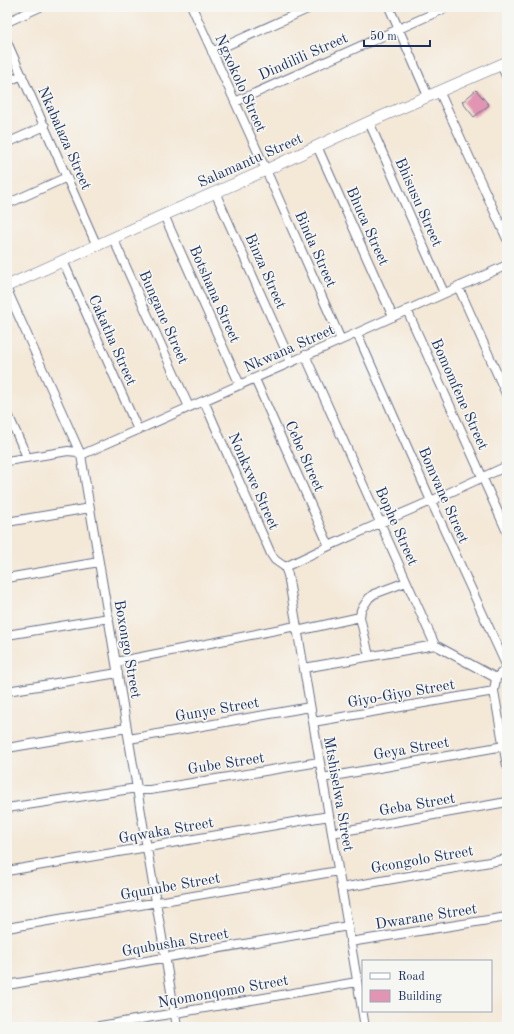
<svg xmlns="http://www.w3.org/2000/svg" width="514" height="1034" font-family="'Old Standard TT',serif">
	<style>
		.building { fill: #e195b2 }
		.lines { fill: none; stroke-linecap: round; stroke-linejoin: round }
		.street-casing { stroke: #677088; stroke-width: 10 }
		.secondary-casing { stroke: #677088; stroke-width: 12 }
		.street { stroke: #fff; stroke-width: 8 }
		.secondary { stroke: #fff; stroke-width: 11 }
		.labels { text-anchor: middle; stroke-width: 3.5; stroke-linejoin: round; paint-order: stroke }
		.street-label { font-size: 15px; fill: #1b2f5e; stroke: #f6f6f2 }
	</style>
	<rect width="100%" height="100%" fill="#f6f6f2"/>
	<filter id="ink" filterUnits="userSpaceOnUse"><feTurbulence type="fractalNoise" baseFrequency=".025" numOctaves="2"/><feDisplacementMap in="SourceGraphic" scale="8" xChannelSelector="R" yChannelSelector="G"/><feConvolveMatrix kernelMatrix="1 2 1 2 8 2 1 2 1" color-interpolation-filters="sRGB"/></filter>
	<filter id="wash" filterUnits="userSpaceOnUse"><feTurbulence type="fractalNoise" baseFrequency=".012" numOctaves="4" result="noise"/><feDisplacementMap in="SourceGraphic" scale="16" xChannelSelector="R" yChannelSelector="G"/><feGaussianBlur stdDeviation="0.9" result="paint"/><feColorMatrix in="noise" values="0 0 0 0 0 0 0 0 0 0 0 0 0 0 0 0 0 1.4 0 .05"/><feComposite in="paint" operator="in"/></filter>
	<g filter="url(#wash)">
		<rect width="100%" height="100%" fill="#f4e8d7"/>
		<g id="blocks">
			<!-- building -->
			<path class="building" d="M476 90 489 105 474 117 462 102Z"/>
		</g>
	</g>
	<g filter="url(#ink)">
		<use href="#blocks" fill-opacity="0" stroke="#677088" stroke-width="1"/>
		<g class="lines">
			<defs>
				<path id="street" d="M192 7 266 170 341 340
					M389 7 428 96
					M7 22 40 7
					M7 42 97 246
					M212 52 312 7
					M501 65 507 78
					M7 82 22 75
					M439 91 507 239
					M235 102 448 7
					M369 122 444 293
					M7 143 45 126
					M317 146 393 317
					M215 192 291 362
					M7 204 67 177
					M164 215 240 385
					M113 238 189 407
					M63 261 138 430
					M458 286 507 396
					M7 290 81 455 177 1027
					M407 310 507 532
					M357 333 431 501 507 667 496 678 494 691 507 766
					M305 355 435 645 496 678
					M255 379 329 546
					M204 401 271 554 275 560 285 567
					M7 412 27 457
					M7 461 68 451 77 452 81 455 357 333 507 265
					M7 522 90 508
					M285 567 288 575 365 1027
					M285 567 329 546 380 523 431 501 507 466
					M7 578 99 562
					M297 631 360 617
					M7 635 109 618
					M369 656 360 617 361 610 369 598 374 594 406 582
					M116 662 296 626
					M304 668 435 645
					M7 691 118 673
					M313 722 494 691
					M129 739 310 707
					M7 748 127 728
					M322 778 504 746
					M7 808 137 788 143 790H150L319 762
					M332 833 507 802
					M7 871 329 816
					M341 888 507 859
					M7 928 338 871
					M350 942 507 917
					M7 985 348 926
					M94 1027 357 982"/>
				<path id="secondary" d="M7 286 164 215 266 170 369 122 507 62"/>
			</defs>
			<!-- street casing -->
			<use href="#street" class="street-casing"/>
			<!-- secondary casing -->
			<use href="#secondary" class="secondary-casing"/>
			<!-- street -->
			<use href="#street" class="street"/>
			<!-- secondary -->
			<use href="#secondary" class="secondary"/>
		</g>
	</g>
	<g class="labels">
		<!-- street labels -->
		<g class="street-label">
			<text transform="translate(303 56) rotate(-24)" y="5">Dindilili Street</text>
			<text transform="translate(241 83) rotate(66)" y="5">Ngxokolo Street</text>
			<text transform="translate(65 138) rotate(66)" y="5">Nkabalaza Street</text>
			<text transform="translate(250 160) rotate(-24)" y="5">Salamantu Street</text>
			<text transform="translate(419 202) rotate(66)" y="5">Bhisusu Street</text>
			<text transform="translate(368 226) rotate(66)" y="5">Bhuca Street</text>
			<text transform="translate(316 249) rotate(66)" y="5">Binda Street</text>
			<text transform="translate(266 271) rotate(66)" y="5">Binza Street</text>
			<text transform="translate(215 294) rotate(66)" y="5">Botshana Street</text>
			<text transform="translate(164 317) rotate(66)" y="5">Bungane Street</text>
			<text transform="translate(113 340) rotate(66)" y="5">Cakatha Street</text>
			<text transform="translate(289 348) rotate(-24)" y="5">Nkwana Street</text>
			<text transform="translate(460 394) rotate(66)" y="5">Bomomfene Street</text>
			<text transform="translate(305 456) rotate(66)" y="5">Cebe Street</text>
			<text transform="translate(254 481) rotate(66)" y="5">Nonkxwe Street</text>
			<text transform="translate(444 495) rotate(66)" y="5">Bomvane Street</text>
			<text transform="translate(397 526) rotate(66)" y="5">Bophe Street</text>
			<text transform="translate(128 649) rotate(80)" y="5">Boxongo Street</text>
			<text transform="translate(401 693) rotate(-10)" y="5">Giyo-Giyo Street</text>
			<text transform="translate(217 709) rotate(-10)" y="5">Gunye Street</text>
			<text transform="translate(411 748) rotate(-10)" y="5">Geya Street</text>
			<text transform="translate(226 763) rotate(-9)" y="5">Gube Street</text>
			<text transform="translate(339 794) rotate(80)" y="5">Mtshiselwa Street</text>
			<text transform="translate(417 804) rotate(-10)" y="5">Geba Street</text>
			<text transform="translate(166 830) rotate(-10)" y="5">Gqwaka Street</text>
			<text transform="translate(422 859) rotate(-10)" y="5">Gcongolo Street</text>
			<text transform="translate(170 886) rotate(-10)" y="5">Gqunube Street</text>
			<text transform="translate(426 916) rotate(-9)" y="5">Dwarane Street</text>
			<text transform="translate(175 942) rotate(-10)" y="5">Gqubusha Street</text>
			<text transform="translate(223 991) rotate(-10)" y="5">Nqomonqomo Street</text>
		</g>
	</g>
	<!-- margin -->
	<rect width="514" height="1034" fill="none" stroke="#f6f6f2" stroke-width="24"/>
	<!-- legend -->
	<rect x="362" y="960" width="130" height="52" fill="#f6f6f2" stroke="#9ea6b7"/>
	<rect x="370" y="973" width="20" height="6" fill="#ffffff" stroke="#9ea6b7"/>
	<text x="398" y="980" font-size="12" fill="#1b2f5e">Road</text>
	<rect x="370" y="990" width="20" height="12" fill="#e195b2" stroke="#9ea6b7"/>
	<text x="398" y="1000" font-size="12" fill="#1b2f5e">Building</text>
	<!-- scale -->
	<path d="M364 40v6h66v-6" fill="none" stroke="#1b2f5e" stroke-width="2"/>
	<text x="370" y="40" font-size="12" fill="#1b2f5e" stroke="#f6f6f2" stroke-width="3" paint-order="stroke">50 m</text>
</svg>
